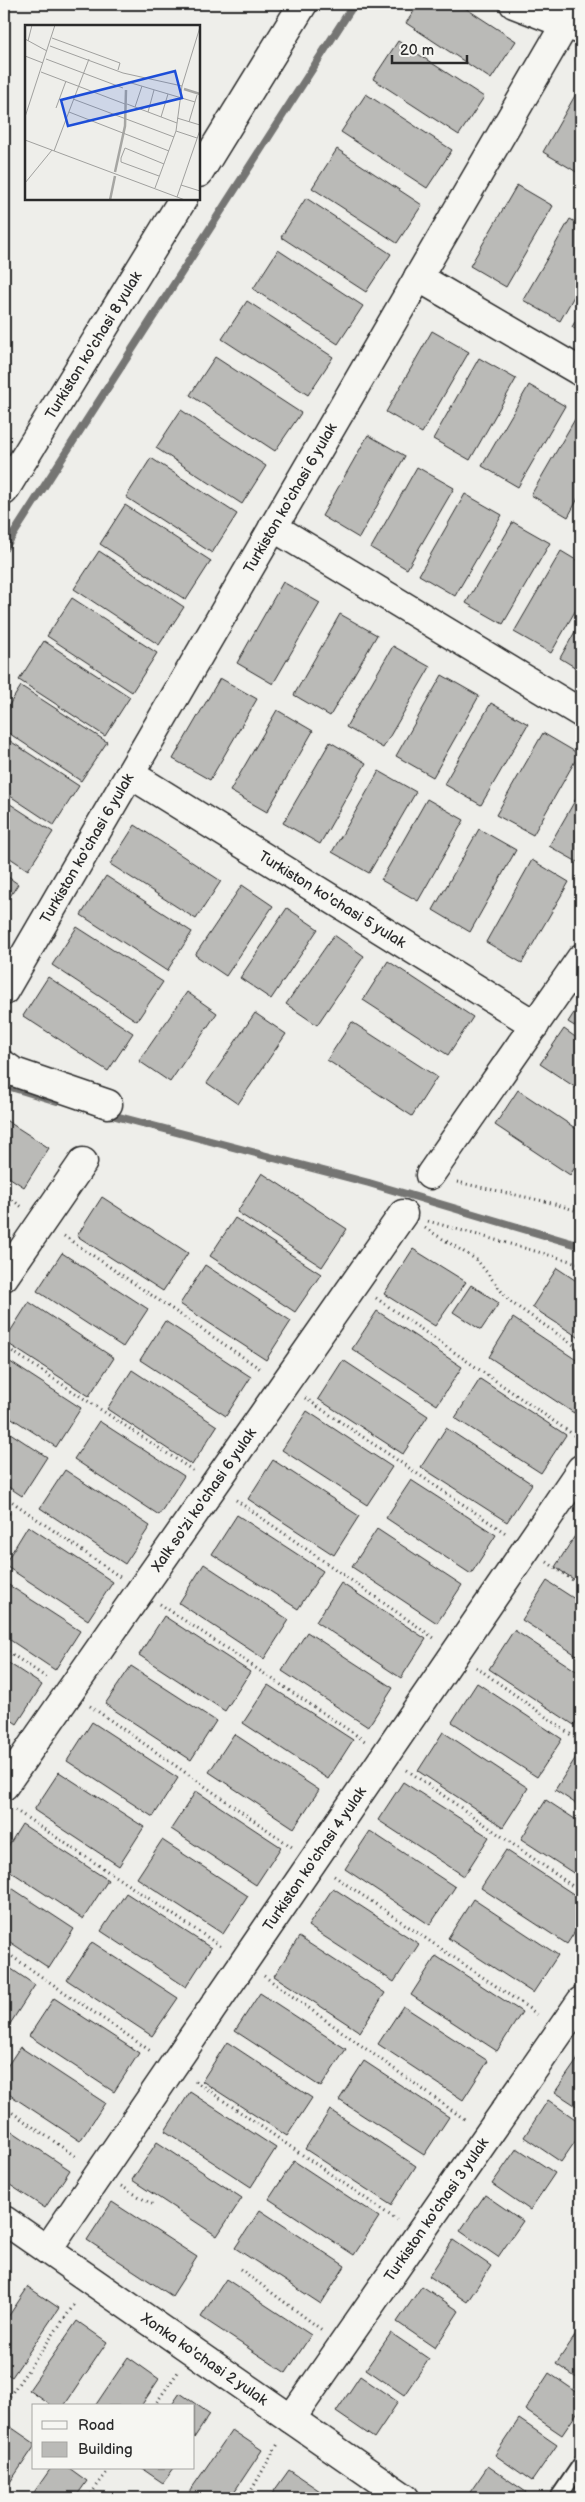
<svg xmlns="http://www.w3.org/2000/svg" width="585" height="2502" viewBox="0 0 585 2502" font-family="'Balsamiq Sans',sans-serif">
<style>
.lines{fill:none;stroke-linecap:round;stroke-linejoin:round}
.stream{stroke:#757573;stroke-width:8}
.building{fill:#babab7;stroke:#2b2b2b}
.lane-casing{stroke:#2b2b2b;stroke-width:19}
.street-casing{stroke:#2b2b2b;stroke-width:31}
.path{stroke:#2b2b2b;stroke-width:3;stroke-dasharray:1 4;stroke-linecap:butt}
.lane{stroke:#f6f6f2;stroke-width:15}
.street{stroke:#f6f6f2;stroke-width:28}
.labels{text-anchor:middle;stroke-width:4;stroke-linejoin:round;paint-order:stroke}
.street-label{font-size:15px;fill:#2b2b2b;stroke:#f6f6f2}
.inset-river{fill:none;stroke:#a6a6a3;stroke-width:2.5}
.inset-road{fill:none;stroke:#a0a09e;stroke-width:1}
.view{fill:#1d4ed8;fill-opacity:0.15;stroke:#1d4ed8;stroke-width:2.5}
.inset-edge{fill:none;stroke:#2b2b2b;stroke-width:2.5}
</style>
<rect width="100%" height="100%" fill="#eeeeea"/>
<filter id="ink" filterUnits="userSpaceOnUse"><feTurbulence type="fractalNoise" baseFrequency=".02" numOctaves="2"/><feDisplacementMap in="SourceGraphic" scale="10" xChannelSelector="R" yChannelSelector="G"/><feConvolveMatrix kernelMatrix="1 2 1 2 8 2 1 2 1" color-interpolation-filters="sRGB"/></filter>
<g filter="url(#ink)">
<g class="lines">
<path class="stream" d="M4 549 354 4
M4 1085 57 1101
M104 1113 369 1183 581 1246"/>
</g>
<path class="building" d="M419 4H459L516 41 491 79 406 23Z
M398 41 484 97 459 135 373 79Z
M581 85V171L580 174 543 152Z
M366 94 452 150 427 188 341 132Z
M337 149 422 205 397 243 312 188Z
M517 185 553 206 506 287 470 266Z
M306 198 391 254 366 292 281 237Z
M570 219 581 225V284L560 321 523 300Z
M278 250 363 306 338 344 253 289Z
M247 301 333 357 308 395 222 339Z
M581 311V333L572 327Z
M432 331 469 352 422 433 386 412Z
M215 357 301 413 275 451 190 395Z
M479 358 516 379 470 460 433 439Z
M529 385 565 406 518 487 482 466Z
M181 410 266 466 242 504 156 448Z
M578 414 581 416V493L568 517 531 495Z
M368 435 405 456 359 538 322 516Z
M151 458 237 514 212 553 126 497Z
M417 467 454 488 407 569 371 548Z
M465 494 502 515 455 596 419 575Z
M125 505 211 561 186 600 100 544Z
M513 522 550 543 503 624 466 603Z
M99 551 184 607 159 645 74 589Z
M561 551 581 563V601L551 653 514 632Z
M283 582 320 603 273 684 237 663Z
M72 598 157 653 132 692 47 636Z
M340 614 377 635 330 716 294 695Z
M581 621V671L560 658Z
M44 641 130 697 105 736 19 680Z
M393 646 430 667 383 748 346 727Z
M442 675 479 696 433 777 396 756Z
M220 678 257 699 210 780 173 759Z
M21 686 107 742 81 781 4 730V713Z
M491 703 528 724 481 805 444 784Z
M277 710 313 731 267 812 230 791Z
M543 733 579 754 533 835 496 815Z
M4 737 79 786 54 825 4 792Z
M330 742 366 763 320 844 283 823Z
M379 771 416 792 369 873 332 852Z
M581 790V864L549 846Z
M427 799 464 820 418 901 381 880Z
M4 800 53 832 28 870 4 854Z
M135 825 221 881 196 919 110 864Z
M479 829 516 850 470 932 433 910Z
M532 860 569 882 522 963 486 942Z
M4 874 18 884 4 906Z
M106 876 192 932 167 971 81 915Z
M242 885 273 906 226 976 195 955Z
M287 908 318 929 271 999 240 978Z
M77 927 163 982 137 1021 52 965Z
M334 935 364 956 317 1025 286 1004Z
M388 961 473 1017 448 1055 363 1000Z
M48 977 133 1033 108 1071 23 1016Z
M187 992 217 1013 170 1082 139 1061Z
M581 1002V1030L568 1022Z
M255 1013 286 1034 238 1104 207 1083Z
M352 1022 437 1077 412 1116 327 1060Z
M564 1029 581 1041V1091L540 1064Z
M518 1090 581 1132V1158L570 1175 495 1125Z
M4 1119 49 1148 24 1187 4 1174Z
M262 1173 347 1229 322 1267 237 1212Z
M102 1197 188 1253 163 1291 77 1236Z
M4 1202 11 1206 4 1217Z
M235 1218 321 1274 295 1312 210 1256Z
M413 1249 466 1282 435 1326 384 1294Z
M62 1253 148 1309 123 1347 37 1291Z
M205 1265 291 1321 266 1360 180 1304Z
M557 1268 581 1284V1339L532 1307Z
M471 1285 499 1303 481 1330 453 1312Z
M29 1302 114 1358 89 1396 4 1341Z
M377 1311 462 1367 437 1405 352 1349Z
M513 1318 581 1363V1401L574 1413 489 1357Z
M165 1321 251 1377 226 1416 140 1360Z
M4 1358 81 1408 56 1447 4 1413Z
M343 1360 428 1416 403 1454 318 1399Z
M132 1370 217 1426 192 1465 107 1409Z
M480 1379 566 1435 541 1473 455 1418Z
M307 1411 392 1467 367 1505 282 1450Z
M99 1421 184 1476 159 1515 74 1459Z
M446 1428 532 1484 507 1522 421 1467Z
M4 1429 47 1457 22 1496 4 1484Z
M273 1460 359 1516 334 1555 248 1499Z
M65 1470 150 1526 125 1564 40 1508Z
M411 1480 496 1535 471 1574 386 1518Z
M4 1509 10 1513 4 1523Z
M237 1515 323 1571 298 1609 212 1554Z
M28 1526 113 1582 88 1620 4 1565Z
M580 1528 581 1529V1584L555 1567Z
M377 1529 462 1585 437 1623 352 1567Z
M204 1564 289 1620 264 1659 179 1603Z
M547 1581 581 1603V1658L522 1620Z
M4 1582 80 1631 55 1670 4 1636Z
M341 1583 426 1639 401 1678 316 1622Z
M164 1616 250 1672 225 1711 139 1655Z
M514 1630 581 1674V1714L574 1725 489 1669Z
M307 1632 393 1688 368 1727 282 1671Z
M4 1660 42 1685 17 1724 4 1715Z
M131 1666 216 1721 191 1760 105 1704Z
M477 1683 562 1739 537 1777 452 1722Z
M268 1685 353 1740 328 1779 243 1723Z
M92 1722 178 1778 153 1817 67 1761Z
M443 1732 528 1788 503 1827 418 1771Z
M234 1734 319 1790 294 1828 209 1772Z
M580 1751 581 1752V1807L555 1790Z
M59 1772 144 1827 119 1866 34 1810Z
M403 1782 489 1837 464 1876 378 1820Z
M196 1791 281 1847 256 1885 171 1829Z
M546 1800 581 1823V1878L521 1839Z
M22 1824 108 1880 83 1919 4 1867V1853Z
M370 1831 455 1887 430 1925 345 1869Z
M162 1840 248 1896 223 1934 137 1878Z
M506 1850 581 1899V1922L567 1944 481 1888Z
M4 1883 74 1929 49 1968 4 1938Z
M333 1888 419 1944 394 1982 308 1926Z
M126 1893 211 1948 186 1987 101 1931Z
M473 1899 558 1955 533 1993 448 1938Z
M299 1937 385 1993 360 2032 274 1976Z
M92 1942 178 1998 152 2036 67 1980Z
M436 1956 522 2012 497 2051 411 1995Z
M4 1964 35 1985 10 2024 4 2019Z
M260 1993 346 2049 321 2087 235 2031Z
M54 1998 139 2053 114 2092 29 2036Z
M403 2006 488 2061 463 2100 378 2044Z
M227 2042 312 2098 287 2136 202 2081Z
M20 2047 105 2103 80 2141 4 2091V2071Z
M580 2056 581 2057V2109L555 2092Z
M364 2061 449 2117 424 2155 339 2100Z
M190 2092 276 2148 251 2187 165 2131Z
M548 2100 581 2123V2133L561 2162 524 2137Z
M330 2110 416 2166 391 2205 305 2149Z
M4 2126 70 2170 45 2208 4 2181Z
M157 2142 242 2198 217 2236 132 2180Z
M517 2148 555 2173 530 2210 492 2184Z
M294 2161 379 2217 354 2255 269 2199Z
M485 2195 523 2221 498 2257 460 2231Z
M112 2202 197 2257 172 2296 87 2240Z
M260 2210 345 2266 321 2304 235 2248Z
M453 2240 491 2266 467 2302 429 2276Z
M226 2279 311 2335 286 2373 201 2317Z
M422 2286 459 2311 435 2348 397 2322Z
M28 2287 59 2308 12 2377 4 2372V2323Z
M77 2321 107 2342 64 2406H52L29 2390Z
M581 2327V2381L556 2364Z
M391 2333 429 2359 404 2395 366 2369Z
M128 2357 159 2379 141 2406H95Z
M549 2373 581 2395V2407L562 2435 525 2410Z
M360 2376 398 2402 374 2438 336 2412Z
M180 2393 210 2414 194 2438V2406H171Z
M519 2419 557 2445 532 2481 495 2455Z
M5 2423 34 2443V2447L4 2491Z
M232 2430 262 2450 230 2498H185Z
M488 2466 526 2492 522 2498H466Z
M51 2468H69L87 2481 75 2498H30Z
M141 2468H174L163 2483Z
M289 2470 320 2491 315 2498H269Z"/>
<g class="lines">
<defs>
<path id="lane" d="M558 2498 581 2464"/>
<g id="street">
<path d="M514 4 581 30"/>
<path d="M199 173 303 4"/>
<path d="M418 277 581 372"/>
<path id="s1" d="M4 491 183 199"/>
<path d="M273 527 581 713"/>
<path id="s2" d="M130 774 535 1025"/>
<path id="s3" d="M4 991 577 4"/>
<path d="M4 1065 14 1072 108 1104"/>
<path d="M430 1175 581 958"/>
<path d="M4 1277 83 1162"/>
<path id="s4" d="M4 1786 403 1214"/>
<path id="s5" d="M4 2220 405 2498"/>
<path id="s6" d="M47 2250 581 1469"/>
<path id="s7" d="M291 2419 581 2001"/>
</g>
</defs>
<use href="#lane" class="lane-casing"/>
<use href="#street" class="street-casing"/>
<path class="path" d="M457 1182 548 1202 581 1212
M4 1194 22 1207
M428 1221 581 1264
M425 1228 477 1260 509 1301 581 1350
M64 1236 262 1370
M376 1298 581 1440
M4 1346 194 1471
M305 1398 507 1534
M4 1496 120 1577
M236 1500 434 1638
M547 1562 581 1586
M160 1604 365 1741
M4 1649 47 1678
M476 1667 581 1742
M90 1706 292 1847
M407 1770 581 1892
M15 1810 222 1947
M334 1876 540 2016
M4 1951 152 2052
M264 1976 467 2121
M195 2081 397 2220
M4 2107 78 2158
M121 2186 155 2206
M240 2269 322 2330
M4 2404 76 2302
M154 2406 178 2372
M88 2498 110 2468
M247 2498 279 2442"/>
<use href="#lane" class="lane"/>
<use href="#street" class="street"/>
</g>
</g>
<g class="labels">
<g class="street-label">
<text dy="5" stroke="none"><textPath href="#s1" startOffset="171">Turkiston ko'chasi 8 yulak</textPath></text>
<text dy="5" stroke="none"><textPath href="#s3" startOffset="570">Turkiston ko'chasi 6 yulak</textPath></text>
<text dy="5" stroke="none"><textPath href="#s3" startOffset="165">Turkiston ko'chasi 6 yulak</textPath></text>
<text dy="5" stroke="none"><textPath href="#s2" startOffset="238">Turkiston ko'chasi 5 yulak</textPath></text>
<text dy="5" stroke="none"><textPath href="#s4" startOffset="349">Xalk so'zi ko'chasi 6 yulak</textPath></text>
<text dy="5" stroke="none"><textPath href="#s6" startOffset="474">Turkiston ko'chasi 4 yulak</textPath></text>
<text dy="5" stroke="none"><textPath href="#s7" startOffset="255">Turkiston ko'chasi 3 yulak</textPath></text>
<text dy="5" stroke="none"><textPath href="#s5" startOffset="244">Xonka ko'chasi 2 yulak</textPath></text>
</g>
</g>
<g transform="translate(25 25)">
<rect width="175" height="175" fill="#eeeeea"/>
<path class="inset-river" d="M159 64 175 69M90 147 100 101 101 65M85 175 90 151"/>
<path class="inset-road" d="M27 13 95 38 93 45M0 14 22 26M3 16 7 0M25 21 98 48 157 61M0 31 18 38M21 34 98 63M16 47 100 79M103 57 170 77M48 74 149 112M102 79 152 98M110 82 117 61M31 83 41 56M44 87 144 126M123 87 129 65M0 92 30 0M136 92 143 69M152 93 175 100M164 97 172 70M151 106 172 113M0 115 160 175M29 126 64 34M134 151 96 137V133L100 123 139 139M0 158 27 125M156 160 175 166M130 163 151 106 157 61 175 2M152 172 175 105"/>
<path class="view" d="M150 46 157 73 43 101 36 75Z"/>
<rect width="175" height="175" class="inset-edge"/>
</g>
<rect width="585" height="2502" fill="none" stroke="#f6f6f2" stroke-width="20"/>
<rect x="10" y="10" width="565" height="2482" fill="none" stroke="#2b2b2b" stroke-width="2" filter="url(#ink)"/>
<rect x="32" y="2404" width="162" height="65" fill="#f6f6f2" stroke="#a5a5a2"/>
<rect x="42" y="2421" width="25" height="8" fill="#f6f6f2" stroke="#a5a5a2"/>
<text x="78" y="2430" font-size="15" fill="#2b2b2b">Road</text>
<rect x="42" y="2442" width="25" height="15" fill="#babab7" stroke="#a5a5a2"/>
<text x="78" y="2454" font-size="15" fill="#2b2b2b">Building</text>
<path d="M392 55v8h75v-8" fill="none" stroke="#2b2b2b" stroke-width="2.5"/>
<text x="400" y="55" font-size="15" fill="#2b2b2b" stroke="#f6f6f2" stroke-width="4" paint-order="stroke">20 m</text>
</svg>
